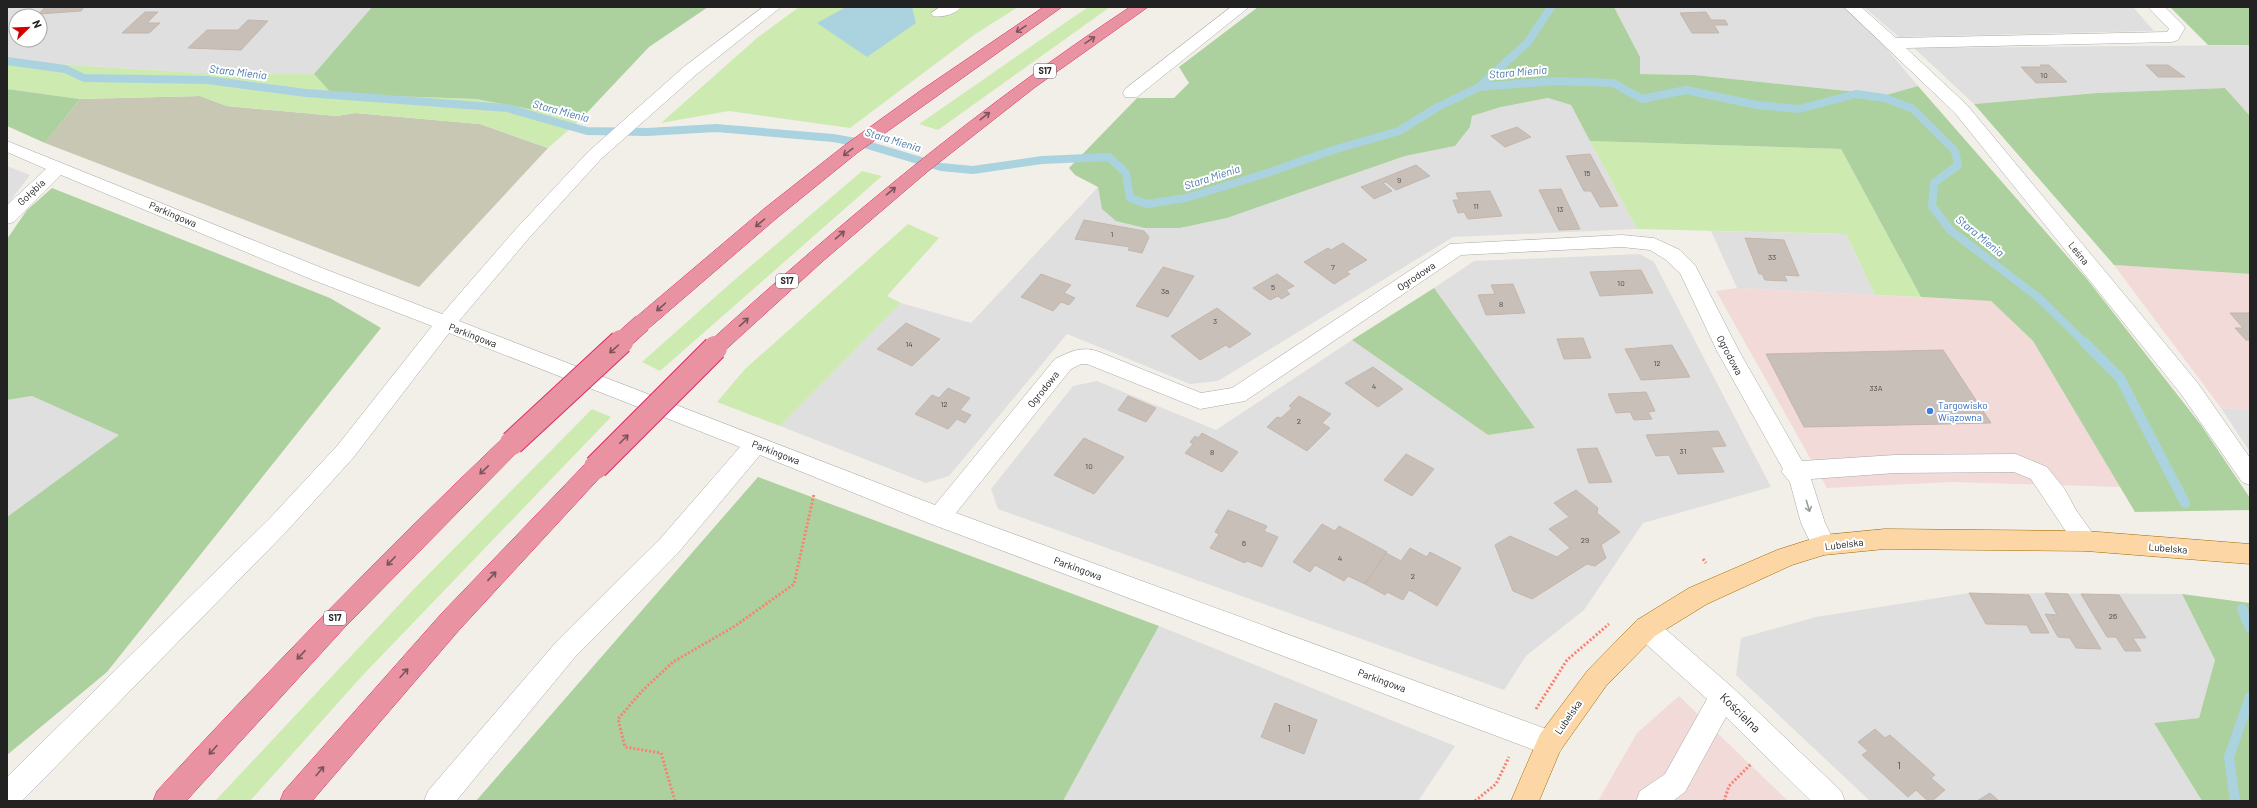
<svg xmlns="http://www.w3.org/2000/svg" width="2257" height="808" viewBox="0 0 2257 808" font-family="Barlow,sans-serif">
<style>
.residential{fill:#e0dfdf;fill-rule:evenodd}
.commercial{fill:#f2dad9}
.construction{fill:#c7c7b4}
.grass{fill:#cdebb0}
.forest{fill:#add19e}
.water{fill:#aad3df}
.lines{fill:none;stroke-linecap:round;stroke-linejoin:round}
.stream-far1{stroke:#aad3df;stroke-width:8}
.stream{stroke:#aad3df;stroke-width:10}
.building{fill:#c7bfb8;stroke:#c4b6ab}
.minor-casing{stroke:#a9a9a9;stroke-width:1}
.major-casing{stroke:#a06b00;stroke-width:1}
.highway-casing{stroke:#dc2a67;stroke-width:1}
.path{stroke:#fa8072;stroke-width:3;stroke-dasharray:2 2;stroke-linecap:butt}
.minor{fill:#fff;fill-rule:evenodd}
.major{fill:#fcd6a4;fill-rule:evenodd}
.highway{fill:#e892a2;fill-rule:evenodd}
.highway-bridge-far1-casing{stroke:#dc2a67;stroke-width:19;stroke-linecap:butt}
.highway-bridge-casing{stroke:#dc2a67;stroke-width:26;stroke-linecap:butt}
.highway-bridge-far1{stroke:#e892a2;stroke-width:18}
.highway-bridge{stroke:#e892a2;stroke-width:24}
.oneway{stroke:#7b545c}
.oneway2{stroke:#9c9c9c}
.shop-dot{fill:#3f7fe0;stroke:#fff;stroke-width:1.5}
.labels{text-anchor:middle;stroke-width:4;stroke-linejoin:round;paint-order:stroke}
.number-label{font-size:8px;fill:#4b4948}
.shield{fill:#fff;stroke:#646464;stroke-width:1}
.shield-label{font-size:9px;font-weight:bold;fill:#222}
.street-label{font-size:10px;fill:#222;stroke:#fff}
.shop-label{font-size:10px;fill:#366cbe;stroke:#fff;text-anchor:start}
.near-number-label{font-size:10px;fill:#4b4948}
.water-label{font-size:11px;font-style:italic;fill:#4a7aab;stroke:#fff}
.near-street-label{font-size:12px;fill:#222;stroke:#fff}
</style>
<rect width="100%" height="100%" fill="#f2efe9"/>
<path class="residential" d="M7 7H372L314 74 199 73 7 61ZM16 16H40V40H16Z
M1614 7H1843L1872 31 1918 86 1886 95 1694 75 1640 74V57Z
M1864 7H2133L2154 31 1899 37Z
M2250 45V116L2225 88 2097 93 1974 104 1914 48Z
M1548 98 1571 105 1637 229 1453 237 1218 381 1190 384 1067 334 949 476 926 483 780 426 901 303 971 323 1098 187 1102 209 1145 228H1180L1227 218 1405 156 1455 146 1470 127 1472 116 1501 107Z
M7 166 30 175 7 205Z
M1711 231 1846 234 1875 295 1737 288Z
M1640 254 1654 262 1771 487 1643 523 1584 610 1526 656 1504 690 998 509 991 489 1073 386 1097 381 1216 430 1352 340 1488 435 1534 428 1434 288 1474 261Z
M32 396 120 435 7 517V400Z
M2221 408 2250 410V452Z
M1969 593 2182 594 2215 660 2199 718 2154 723 2202 801H1870L1736 675 1741 638 1816 617Z
M1159 626 1455 746 1418 801H1063Z"/>
<path class="commercial" d="M2114 265 2250 274V410L2221 408Z
M1737 288 1991 301 2033 341 2121 487 1953 482 1827 488 1716 291Z
M1679 696 1788 801H1598L1637 733Z"/>
<path class="construction" d="M200 96 227 106 337 116 355 113 480 124 548 148 419 287 45 143 80 99Z"/>
<path class="grass" d="M799 7H1018L974 35 850 128 729 111 661 123 757 38Z
M1088 7H1110L938 130 919 124Z
M7 61 199 73 314 74 332 94 476 99 581 119 548 148 480 124 355 113 337 116 227 106 200 96 80 99 7 89Z
M1590 141 1841 149 1921 297 1875 295 1846 234 1637 229Z
M862 171 882 176 660 371 642 362 732 282Z
M908 224 939 238 887 296 901 303 780 426 717 402 745 369Z
M592 409 611 417 363 675 250 801H215L411 592Z"/>
<path class="forest" d="M372 7H708L649 47 581 119 476 99 332 94 314 74Z
M1258 7H1614L1640 57V74L1694 75 1886 95 1918 86 2087 279 2201 425 2250 498V510L2135 512 2033 341 1991 301 1921 297 1841 149 1590 141 1571 105 1548 98 1501 107 1472 116 1470 127 1455 146 1405 156 1227 218 1180 228H1145L1116 221 1102 209 1098 187 1075 175 1069 168 1137 98H1174L1189 83 1179 67Z
M2170 7H2250V45H2208Z
M2225 88 2250 116V274L2114 265 1974 104 2097 93Z
M7 89 80 99 45 143 7 126Z
M52 188 330 298 381 328 107 672 7 755V517L119 435 32 396 7 400V239L27 210Z
M1434 288 1535 428 1488 435 1352 340Z
M758 477 1159 626 1063 801H476Z
M2182 594 2250 603V801H2202L2154 723 2199 718 2215 660Z"/>
<path class="water" d="M846 7H912L916 23 867 57 817 23Z"/>
<g class="lines">
<path class="stream-far1" d="M7 61 65 69 84 78 207 80 306 93 507 108 587 131 647 132 716 128 833 138 861 143 941 167 973 170 1042 160 1109 157 1126 173 1130 198 1147 204 1186 198 1264 174 1333 150 1399 131 1436 108 1479 87 1556 81 1613 83 1642 99 1686 90 1757 105 1799 109 1856 94 1885 98 1913 109 1955 151 1958 165 1934 183 1932 206 1950 230 2039 298 2085 343
M1479 87 1528 42 1551 7"/>
<path class="stream" d="M2084 342 2120 378 2185 503
M2242 609 2250 628
M2235 801 2229 757 2250 697"/>
</g>
<path class="building" d="M45 7H84L81 11 39 14Z
M145 12H158L147 23H160L149 33H122Z
M1706 12 1711 20H1725L1728 25H1714L1719 33H1692L1680 13Z
M248 20 268 21 241 50 188 48 207 30H238Z
M2040 65H2049L2067 82 2036 83 2021 67H2042Z
M2146 65H2168L2185 77H2158Z
M1517 127 1531 137 1505 147 1491 136Z
M1590 154 1618 206 1600 207 1591 191H1584L1566 156Z
M1416 165 1430 176 1396 190 1386 182 1383 183 1392 191 1374 199 1361 187Z
M1561 189 1580 229 1559 230 1539 190Z
M1490 191 1502 216 1468 219 1464 212 1458 213 1453 200H1459L1456 193Z
M1084 220 1144 231 1149 237 1142 253 1128 250 1130 247 1075 239Z
M1745 238 1784 240 1799 276 1784 275 1787 281 1765 280 1762 274H1759Z
M1343 243 1367 260 1346 272 1350 274 1334 284 1304 262 1328 248 1331 250Z
M1163 267 1194 276 1168 317 1136 306Z
M1641 270 1653 293 1600 296 1590 272Z
M1041 274 1071 285 1064 293 1075 298 1069 305 1061 302 1053 311 1021 297Z
M1277 274 1294 286 1286 290 1290 294 1281 299 1278 296 1270 300 1253 288Z
M1513 284 1525 313 1486 315 1478 295 1495 294 1491 285Z
M1217 308 1251 334 1229 348 1226 345 1200 360 1171 336Z
M2230 313H2250V340H2246L2235 328H2243Z
M906 323 940 339 912 366 877 349Z
M1583 338 1591 358 1564 359 1557 339Z
M1672 345 1690 377 1641 380 1625 349Z
M1943 350 1991 423 1804 427 1766 354Z
M1373 367 1403 389 1378 407 1345 383Z
M948 388 970 398 960 410 971 415 965 423 957 419 948 429 915 414 932 395 939 398Z
M1646 392 1655 411 1648 412 1652 419 1634 420 1630 412 1616 413 1608 394Z
M1128 396 1156 408 1146 422 1118 410Z
M1299 396 1331 414 1322 423 1330 428 1307 451 1267 427 1277 417 1281 418 1292 408 1289 406Z
M1718 431 1726 446 1711 447 1724 472 1678 474 1669 455 1656 456 1646 435Z
M1202 433 1238 452 1222 472 1185 453 1193 444 1190 442 1195 436 1198 438Z
M1084 438 1124 457 1094 494 1054 475Z
M1597 448 1612 482 1589 483 1577 449Z
M1406 454 1434 469 1412 496 1384 480Z
M1576 490 1598 508 1597 513 1620 532 1601 545 1606 558 1595 566 1587 564 1532 599 1513 591 1495 545 1510 536 1557 557 1570 548 1549 529 1569 517 1554 503Z
M1228 510 1267 526 1264 531 1278 537 1262 567 1247 561 1245 563 1210 548 1219 534 1215 532Z
M1322 524 1335 531 1339 526 1387 552 1365 584 1348 576 1344 581 1315 565 1310 572 1293 562Z
M1410 548 1427 557 1430 552 1461 568 1437 606 1409 590 1403 600 1387 592 1385 595 1365 584 1386 553 1401 561Z
M1969 593 2029 595 2049 633H2031L2027 625 1986 624Z
M2045 593 2068 594 2101 649 2076 648 2070 638 2058 637 2045 614 2057 615Z
M2081 594 2119 595 2146 638H2133L2141 651H2125L2116 637H2107Z
M1275 703 1317 720 1304 754 1261 737Z
M1875 729 1885 738 1890 735 1935 775 1931 778 1945 790 1932 801H1928L1916 790 1908 797 1862 755 1868 751 1858 742Z
M1990 793 1999 801H1977Z"/>
<g class="lines">
<defs>
<path id="minor" d="M763 7H781L697 74 601 159 529 238 459 321 935 505 1055 359C1069 352 1081 346 1097 351L1201 393 1232 388 1450 244 1622 235 1654 238 1680 250 1695 265 1739 351 1802 461 1895 455 2016 454 2047 467 2064 488 2076 510 2098 541 2095 548 2086 551 2077 548 2031 479 2014 472 1895 473 1811 479 1825 523 1836 545 1833 552 1824 555 1815 552 1801 523 1790 482 1781 471 1783 469 1717 351 1680 273 1666 260 1650 250 1622 247 1461 255 1245 401 1200 409 1087 364H1081L1071 369 956 513 1560 734 1564 743 1560 752 1550 756 931 524 760 455 678 553 575 657 456 801H424L428 791 557 641 660 539 740 447 449 333 353 458 286 532 22 801H7V777L270 518 337 446 432 326 313 280 61 175 14 222 7 224V205L46 169 7 152V141L327 270 442 314 515 230 589 151 685 66Z
M940 7H961C956 14 942 18 933 16L931 13Z
M1231 7H1249L1137 97H1125L1123 93 1125 89Z
M1844 7H1861L1896 38 2167 32 2169 29 2148 7H2165L2183 25 2185 28 2178 40 2172 42 1906 48 1967 105 2197 382 2250 458V485L2242 482 2181 394 1955 113Z
M1646 617 1655 620 1732 687 1841 791 1845 801H1811L1726 717 1685 792 1673 801H1636L1640 791 1665 774 1707 699 1637 636 1633 628 1637 620Z"/>
<path id="major" d="M1885 529 2086 531 2250 544V564L2086 551 1885 549 1824 555 1792 565 1707 604 1655 636 1606 686 1560 751 1539 801H1511L1540 734 1588 670 1637 620 1689 588 1777 550 1824 535Z"/>
<path id="highway" d="M1044 7H1062L857 153 778 217 649 328 642 330 635 328 632 323 635 318 765 208 845 145 920 91Z
M1130 7H1148L1034 88 927 172 823 261 722 353 715 356 708 353 704 348 708 343C841 222 979 107 1130 7Z
M512 434 520 437 523 443 520 449 345 627 186 801H153L157 791C269 670 384 551 504 437Z
M596 458 604 461 608 467 604 473 460 629 312 801H280L284 791 442 613 588 461Z"/>
</defs>
<use href="#minor" class="minor-casing"/>
<use href="#major" class="major-casing"/>
<use href="#highway" class="highway-casing"/>
<path class="path" d="M1703 559 1706 563
M1536 709 1567 660 1609 624
M675 801 661 753 625 747 618 719 642 691 673 662 735 626 794 584 814 494
M1475 801 1496 784 1509 757
M1724 801 1729 786 1751 764"/>
<use href="#minor" class="minor"/>
<use href="#major" class="major"/>
<use href="#highway" class="highway"/>
<defs>
<path id="highway-bridge-far1" d="M620 343 642 323"/>
<path id="highway-bridge" d="M512 443 621 342
M596 467 715 348"/>
</defs>
<use href="#highway-bridge-far1" class="highway-bridge-far1-casing"/>
<use href="#highway-bridge" class="highway-bridge-casing"/>
<use href="#highway-bridge-far1" class="highway-bridge-far1"/>
<use href="#highway-bridge" class="highway-bridge"/>
</g>
<defs><path id="oneway-shaft" d="M-6 0H5M1.5-3L5.5 0L1.5 3" fill="none" stroke-width="1.6" stroke-linecap="round" stroke-linejoin="round"/></defs>
<g class="oneway">
<use href="#oneway-shaft" transform="translate(1021 29) rotate(146)"/>
<use href="#oneway-shaft" transform="translate(1090 40) rotate(-34)"/>
<use href="#oneway-shaft" transform="translate(985 116) rotate(-38)"/>
<use href="#oneway-shaft" transform="translate(848 152) rotate(142)"/>
<use href="#oneway-shaft" transform="translate(891 191) rotate(-40)"/>
<use href="#oneway-shaft" transform="translate(760 223) rotate(140)"/>
<use href="#oneway-shaft" transform="translate(840 235) rotate(-41)"/>
<use href="#oneway-shaft" transform="translate(661 307) rotate(139)"/>
<use href="#oneway-shaft" transform="translate(744 322) rotate(-43)"/>
<use href="#oneway-shaft" transform="translate(614 349) rotate(138)"/>
<use href="#oneway-shaft" transform="translate(624 439) rotate(-45)"/>
<use href="#oneway-shaft" transform="translate(484 470) rotate(136)"/>
<use href="#oneway-shaft" transform="translate(391 561) rotate(134)"/>
<use href="#oneway-shaft" transform="translate(492 576) rotate(-47)"/>
<use href="#oneway-shaft" transform="translate(301 655) rotate(133)"/>
<use href="#oneway-shaft" transform="translate(404 673) rotate(-48)"/>
<use href="#oneway-shaft" transform="translate(213 750) rotate(132)"/>
<use href="#oneway-shaft" transform="translate(320 771) rotate(-50)"/>
</g>
<use class="oneway2" href="#oneway-shaft" transform="translate(1808 506) rotate(73)"/>
<circle class="shop-dot" cx="1930" cy="411" r="4"/>
<g class="labels">
<g class="number-label">
<text x="2044" y="78">10</text>
<text x="1587" y="176">15</text>
<text x="1399" y="183">9</text>
<text x="1476" y="209">11</text>
<text x="1560" y="212">13</text>
<text x="1112" y="237">1</text>
<text x="1772" y="260">33</text>
<text x="1333" y="270">7</text>
<text x="1621" y="286">10</text>
<text x="1273" y="290">5</text>
<text x="1165" y="294">3a</text>
<text x="1501" y="307">8</text>
<text x="1215" y="324">3</text>
<text x="909" y="347">14</text>
<text x="1657" y="366">12</text>
<text x="1374" y="389">4</text>
<text x="1876" y="391">33A</text>
<text x="944" y="407">12</text>
<text x="1299" y="424">2</text>
<text x="1683" y="454">31</text>
<text x="1212" y="455">8</text>
<text x="1089" y="469">10</text>
<text x="1585" y="543">29</text>
<text x="1244" y="546">6</text>
<text x="1340" y="561">4</text>
<text x="1413" y="579">2</text>
<text x="2113" y="619">26</text>
</g>
<g class="shield">
<rect x="1034" y="64" width="22" height="14" rx="3"/>
<rect x="776" y="274" width="22" height="14" rx="3"/>
<rect x="324" y="611" width="22" height="14" rx="3"/>
</g>
<g class="shield-label">
<text x="1045" y="74">S17</text>
<text x="787" y="284">S17</text>
<text x="335" y="621">S17</text>
</g>
<g class="street-label">
<text transform="translate(31 192) rotate(-43)" y="4">Gołębia</text>
<text transform="translate(173 214) rotate(23)" y="4">Parkingowa</text>
<text transform="translate(2079 253) rotate(51)" y="4">Leśna</text>
<text transform="translate(1416 276) rotate(-34)" y="4">Ogrodowa</text>
<text transform="translate(473 335) rotate(21)" y="4">Parkingowa</text>
<text transform="translate(1730 355) rotate(62)" y="4">Ogrodowa</text>
<text transform="translate(1043 389) rotate(-51)" y="4">Ogrodowa</text>
<text transform="translate(776 452) rotate(21)" y="4">Parkingowa</text>
<text transform="translate(1844 544) rotate(-7)" y="4">Lubelska</text>
<text transform="translate(2168 548) rotate(5)" y="4">Lubelska</text>
<text transform="translate(1078 568) rotate(20)" y="4">Parkingowa</text>
<text transform="translate(1382 680) rotate(20)" y="4">Parkingowa</text>
<text transform="translate(1568 717) rotate(-55)" y="4">Lubelska</text>
</g>
<g class="shop-label">
<text x="1938" y="409">Targowisko<tspan x="1938" dy="12">Wiązowna</tspan></text>
</g>
<g class="near-number-label">
<text x="1289" y="732">1</text>
<text x="1899" y="769">1</text>
</g>
<g class="water-label">
<text transform="translate(238 72) rotate(7)" y="4">Stara Mienia</text>
<text transform="translate(1518 72) rotate(-5)" y="4">Stara Mienia</text>
<text transform="translate(561 111) rotate(15)" y="4">Stara Mienia</text>
<text transform="translate(893 140) rotate(17)" y="4">Stara Mienia</text>
<text transform="translate(1212 177) rotate(-18)" y="4">Stara Mienia</text>
<text transform="translate(1980 236) rotate(39)" y="4">Stara Mienia</text>
</g>
<g class="near-street-label">
<text transform="translate(1740 713) rotate(44)" y="4">Kościelna</text>
</g>
</g>
<rect width="2257" height="808" fill="none" stroke="#222222" stroke-width="16"/>
<g transform="translate(28 28) rotate(67)"><circle r="19" fill="#ffffff" stroke="#a7a7a7"/>
<path d="M0-3L7 15L0 10L-7 15Z" fill="#d40000"/>
<text y="-6" font-size="11" font-weight="bold" text-anchor="middle" fill="#222222">N</text>
</g>
</svg>
